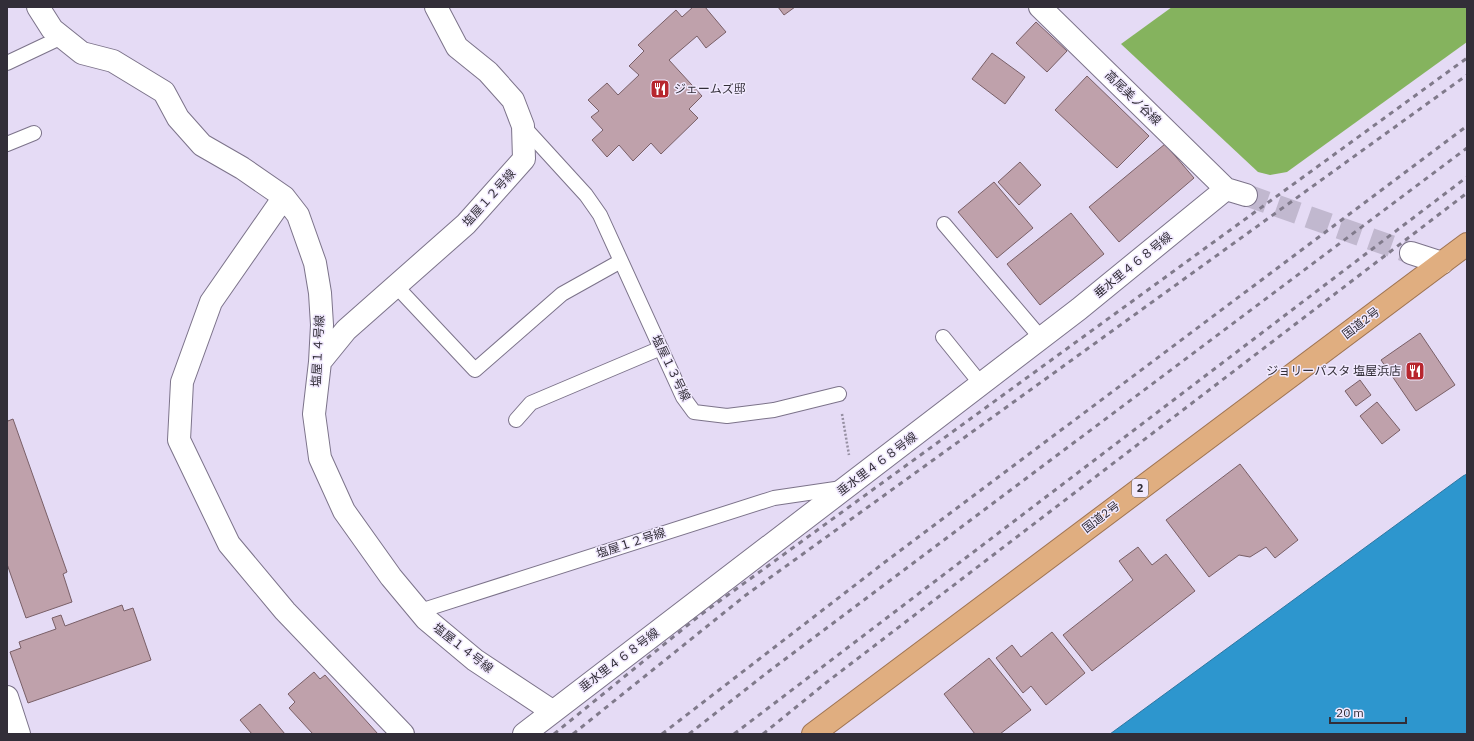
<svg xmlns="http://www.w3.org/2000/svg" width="1474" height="741" viewBox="0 0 1474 741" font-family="'IBM Plex Sans','Noto Sans JP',sans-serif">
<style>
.forest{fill:#85b35e}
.water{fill:#2d96ce;stroke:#2e77a1}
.building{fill:#bfa1ab;stroke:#795f67}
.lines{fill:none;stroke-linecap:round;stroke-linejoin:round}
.minor-tunnel{stroke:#c1b8cf;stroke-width:22;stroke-dasharray:22 11;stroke-linecap:butt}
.service-casing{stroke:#7c738a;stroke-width:16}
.minor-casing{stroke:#7c738a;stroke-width:24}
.trunk-casing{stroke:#9f7452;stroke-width:24}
.path{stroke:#958ea1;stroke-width:2.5;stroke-dasharray:2 2;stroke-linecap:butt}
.service{stroke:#fff;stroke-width:14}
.minor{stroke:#fff;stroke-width:22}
.trunk{stroke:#e0ae80;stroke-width:22}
.rail{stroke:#807a8b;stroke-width:3;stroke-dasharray:5 5;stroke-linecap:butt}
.labels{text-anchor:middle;stroke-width:3;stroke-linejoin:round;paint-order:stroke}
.shield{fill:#f1e9fe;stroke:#6b6673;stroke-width:1}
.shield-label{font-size:11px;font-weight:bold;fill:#322e38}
.poi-label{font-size:12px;fill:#322e38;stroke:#f1e9fe;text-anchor:start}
.street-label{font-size:12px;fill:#322e38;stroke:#f1e9fe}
</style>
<rect width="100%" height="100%" fill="#e5dbf5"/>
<path class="forest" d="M1172 7H1467V42L1287 172 1270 175 1258 172 1121 44Z"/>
<path class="water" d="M1467 474V734H1110L1463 476Z"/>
<path class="building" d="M693 7H705L726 32 706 48 697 36 669 60 702 96 689 109 698 118 661 154 651 143 633 161 619 145 607 157 592 140 603 130 591 117 599 111 588 100 607 83 618 95 639 75 629 66 644 51 638 45 676 10 682 17Z
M778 7H795L784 15Z
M1036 22 1067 51 1047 72 1016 43Z
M992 53 1025 77 1005 104 972 79Z
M1087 76 1149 136 1117 168 1055 110Z
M1165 144 1194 178 1119 242 1089 207Z
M1020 162 1041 185 1019 205 998 182Z
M994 182 1033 228 997 258 958 212Z
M1071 213 1104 254 1040 305 1007 264Z
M1420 333 1455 385 1416 411 1381 360Z
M1360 380 1371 395 1356 406 1345 391Z
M1377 402 1400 430 1382 444 1360 416Z
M7 418 8 421 13 419 67 572 63 574 72 602 26 618 7 564Z
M1240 464 1298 540 1275 558 1266 547 1250 557 1239 555 1209 577 1166 520Z
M1138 547 1152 565 1166 554 1195 591 1092 671 1063 635 1133 580 1119 561Z
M122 605 124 611 133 608 151 660 28 703 10 652 21 648 19 642 56 629 52 618 61 615 65 626Z
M1052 632 1085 673 1046 705 1031 686 1023 693 996 658 1012 645 1021 657Z
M989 658 1031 710 1000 734H975L944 694Z
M314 672 320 679 325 675 378 734H313L289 708 295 702 288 694Z
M260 704 285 734H252L240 720Z"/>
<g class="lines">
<path class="minor-tunnel" d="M1246 195 1411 253"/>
<defs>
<path id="service" d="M7 63 62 37
M523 126 586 195 600 215 683 397 694 412 727 416 774 410 839 394
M7 144 34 133
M944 224 1041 338
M396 286 475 370 562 294 621 261
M943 337 981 384
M516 420 531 403 661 348
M420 611 774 498 842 488"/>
<path id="minor" d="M38 7 52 29 82 53 113 61 164 92 178 118 202 145 242 168 284 197 298 215 315 263 320 293 322 325 320 362 314 414 320 458 344 511 391 577 426 619 475 660 552 711
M1040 7 1226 189 1246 195
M284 197 211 302 182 382 179 440 229 544 285 611 403 734
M1411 253 1442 263
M320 362 346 330 466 224 524 159 523 126 513 100 488 72 457 47 436 7
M7 697 19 734
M524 734 1079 309 1226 189"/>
<path id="trunk" d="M813 734 1467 244"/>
</defs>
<use href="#service" class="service-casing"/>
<use href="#minor" class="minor-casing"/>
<use href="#trunk" class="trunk-casing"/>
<path class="path" d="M842 414 849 455"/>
<use href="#service" class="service"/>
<use href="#minor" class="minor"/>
<use href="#trunk" class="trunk"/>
<path class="rail" d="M554 734 699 616 1467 58
M573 734 746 595 1467 75
M662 734 885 562 1467 126
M689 734 768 672 1467 148
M734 734 1467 177
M763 734 827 682 1467 193"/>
</g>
<defs>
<symbol id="restaurant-square" viewBox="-11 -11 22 22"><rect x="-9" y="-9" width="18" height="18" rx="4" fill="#b7262e" stroke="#f1e9fe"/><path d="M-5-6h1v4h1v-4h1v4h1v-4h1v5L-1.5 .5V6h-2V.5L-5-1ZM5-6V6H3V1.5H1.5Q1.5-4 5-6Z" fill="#fff"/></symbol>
</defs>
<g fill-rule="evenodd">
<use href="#restaurant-square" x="649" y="78" width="22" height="22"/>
<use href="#restaurant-square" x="1404" y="360" width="22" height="22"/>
</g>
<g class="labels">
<rect class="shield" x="1132" y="479" width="16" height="18" rx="3"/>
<g class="shield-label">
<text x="1140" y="492">2</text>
</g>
<g class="poi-label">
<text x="674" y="93">ジェームズ邸</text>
<text x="1401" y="375" text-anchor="end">ジョリーパスタ 塩屋浜店</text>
</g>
<g class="street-label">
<text transform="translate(1133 98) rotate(44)" y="4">高尾美ノ谷線</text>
<text transform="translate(489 198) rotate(-48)" y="4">塩屋１２号線</text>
<text transform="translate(1133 265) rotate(-39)" y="4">垂水里４６８号線</text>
<text transform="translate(1361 323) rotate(-37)" y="4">国道2号</text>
<text transform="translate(318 351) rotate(-87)" y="4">塩屋１４号線</text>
<text transform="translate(671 368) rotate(64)" y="4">塩屋１３号線</text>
<text transform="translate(877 464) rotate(-37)" y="4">垂水里４６８号線</text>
<text transform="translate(1101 517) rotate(-37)" y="4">国道2号</text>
<text transform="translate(631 543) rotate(-18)" y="4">塩屋１２号線</text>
<text transform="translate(463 648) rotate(38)" y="4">塩屋１４号線</text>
<text transform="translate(619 660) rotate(-37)" y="4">垂水里４６８号線</text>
</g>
</g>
<rect width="1474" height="741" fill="none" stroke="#322e38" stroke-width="16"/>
<path d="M1330 717v6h76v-6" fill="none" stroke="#322e38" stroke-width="2"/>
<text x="1336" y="717" font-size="12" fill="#322e38" stroke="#f1e9fe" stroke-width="3" paint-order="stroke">20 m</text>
</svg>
